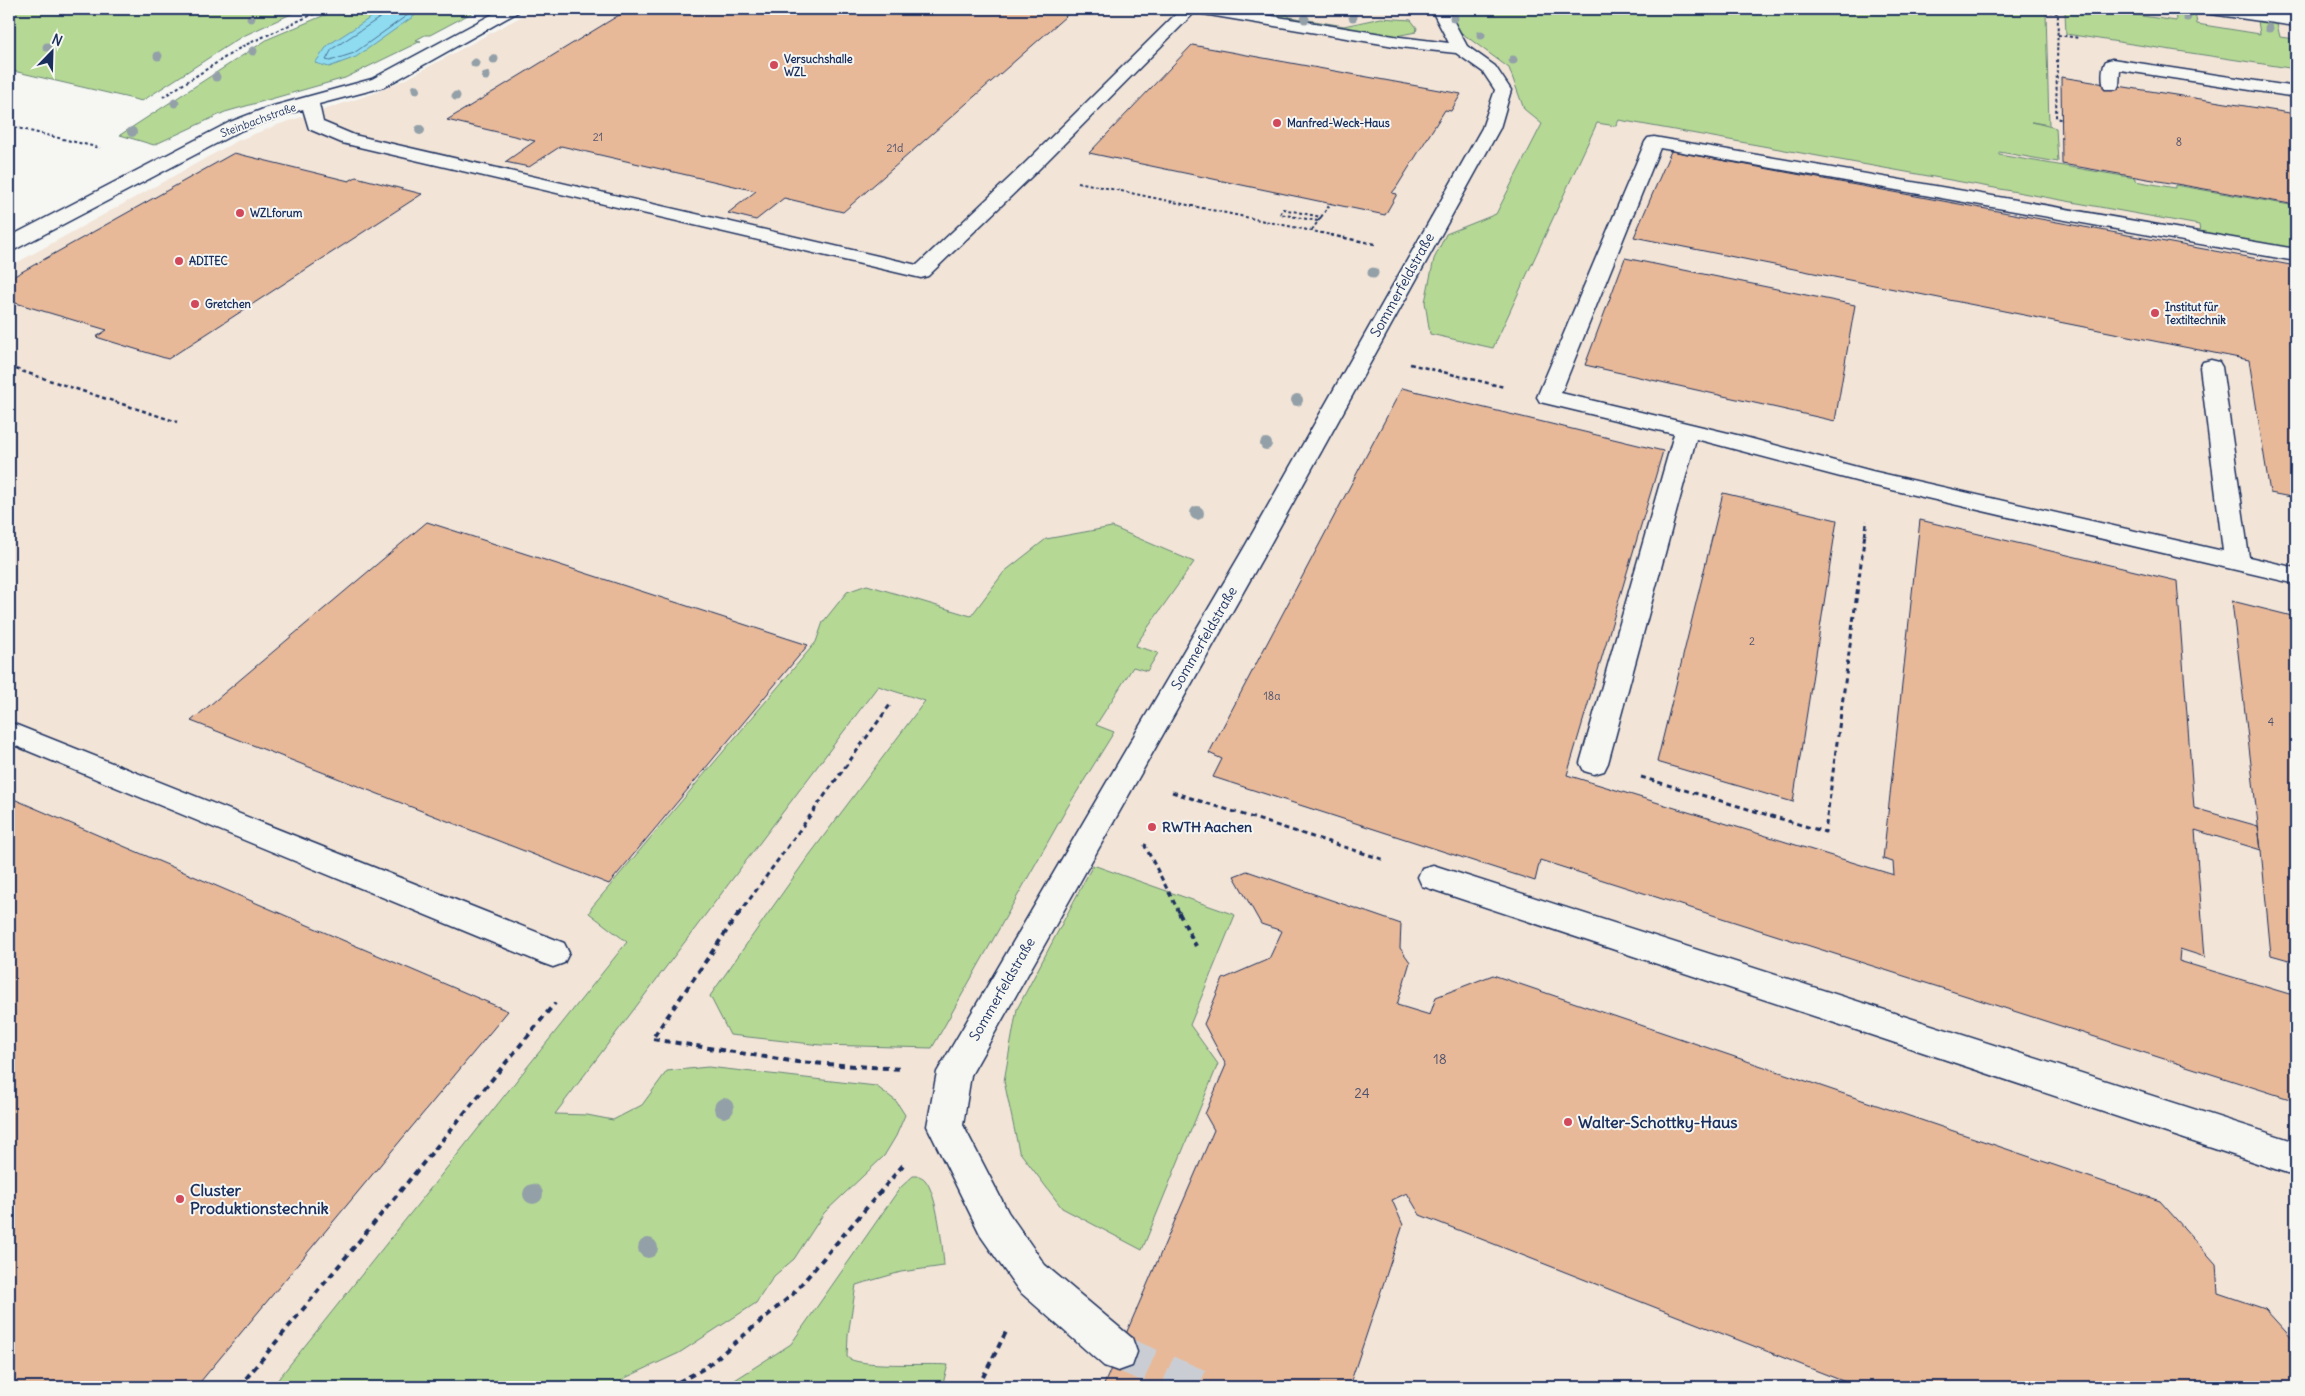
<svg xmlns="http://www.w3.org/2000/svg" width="2305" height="1396" viewBox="0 0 2305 1396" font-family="Delius,sans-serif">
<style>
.built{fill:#f2e4d7}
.green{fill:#b5d994;stroke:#688479}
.water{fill:#8fdbef;stroke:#6196b5}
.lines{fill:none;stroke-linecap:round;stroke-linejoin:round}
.shore{stroke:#497498;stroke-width:1}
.building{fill:#e8b999;stroke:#1b2f5e}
.minor-tunnel{stroke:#caced4;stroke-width:35;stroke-dasharray:35 18;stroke-linecap:butt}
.minor-casing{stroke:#1b2f5e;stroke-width:3}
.path-far3{stroke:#1b2f5e;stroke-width:2;stroke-dasharray:3 2.5;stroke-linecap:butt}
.path-far2{stroke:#1b2f5e;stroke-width:2.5;stroke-dasharray:4 3;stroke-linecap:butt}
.path-far1{stroke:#1b2f5e;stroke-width:3;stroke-dasharray:5 4;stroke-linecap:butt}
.path{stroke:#1b2f5e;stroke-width:4;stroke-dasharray:6 5;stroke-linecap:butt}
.minor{fill:#f6f6f2;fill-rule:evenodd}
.tree{fill:#93a0a8}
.poi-dot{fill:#d1495b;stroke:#f6f6f2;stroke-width:2}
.labels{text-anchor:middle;stroke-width:4;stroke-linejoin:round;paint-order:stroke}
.far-poi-label{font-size:11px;font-weight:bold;fill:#1b2f5e;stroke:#f6f6f2;text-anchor:start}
.far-street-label{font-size:11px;fill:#1b2f5e;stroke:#f6f6f2}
.number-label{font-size:11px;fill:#4e526d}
.street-label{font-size:14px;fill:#1b2f5e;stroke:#f6f6f2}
.poi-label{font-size:14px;font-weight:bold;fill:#1b2f5e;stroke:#f6f6f2;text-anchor:start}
.near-number-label{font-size:14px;fill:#4e526d}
.near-poi-label{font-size:16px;font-weight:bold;fill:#1b2f5e;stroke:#f6f6f2;text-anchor:start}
</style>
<rect width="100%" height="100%" fill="#f6f6f2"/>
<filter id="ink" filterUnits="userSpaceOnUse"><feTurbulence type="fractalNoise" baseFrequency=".02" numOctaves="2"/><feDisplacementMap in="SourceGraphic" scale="10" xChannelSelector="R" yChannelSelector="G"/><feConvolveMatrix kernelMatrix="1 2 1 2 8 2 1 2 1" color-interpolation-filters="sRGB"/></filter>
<g filter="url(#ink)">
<path class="built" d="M535 9H2296V1387H9V267L237 141 277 125 375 93 408 78Z"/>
<path class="green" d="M9 9H302L241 37 142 101 9 70Z
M339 9H479L430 35H425L416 40 421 41 345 78 225 112 154 145 120 135 268 39Z
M1246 9H1280L1290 17 1344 26 1381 18 1411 20 1417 28 1416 32 1396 36 1247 11Z
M1445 9H2021L2046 12 2049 125 2032 122 2056 128 2058 162 1999 152V155L2135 178V181L2175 188V185L2296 206V249L2200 232 2199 225 1619 120 1616 126 1597 123 1493 348 1430 334 1425 302 1434 259 1446 234 1496 214 1542 124 1524 109 1509 68 1455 28Z
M2041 9H2116V12L2176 21 2175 9 2195 12 2197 24 2260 34 2258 21 2277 24 2280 37 2296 39V69L2066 34 2065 12Z
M1112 527 1194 562 1137 643 1136 646 1158 653 1147 671 1133 667 1096 725 1114 732 1067 808 932 1048 821 1045 730 1035 710 996 805 861 925 701 878 686 555 1114 587 1115 613 1120 642 1105 667 1071 708 1067 876 1086 896 1101 905 1115 896 1136 884 1156 824 1213 794 1259 774 1276 756 1303 679 1353 625 1378 615 1387H272L627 942 589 913 592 907 816 642 823 622 847 592 867 585 971 616 1004 572 1046 539Z
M1093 865 1235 915 1190 1025 1218 1064 1142 1250 1062 1208 1019 1151 1004 1081 1017 1009Z
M913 1176H919C921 1177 924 1178 925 1180 937 1193 943 1248 944 1266L901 1272 856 1285 848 1335 847 1357C856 1368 929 1363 948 1365L942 1387H724L791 1344 900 1188Z"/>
<path class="water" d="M384 9H424L356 57 329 67 315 63 328 45Z"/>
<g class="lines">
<path class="shore" d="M386 9 384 15 332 49 326 60 330 61 354 53 416 9"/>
</g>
<path class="building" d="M629 9H1074L843 212 784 198 756 220 728 213 756 191 561 146 529 167 505 162 535 141 447 120Z
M1192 45 1461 94 1451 111 1445 110 1396 188 1392 193 1397 194 1385 215 1089 153Z
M2061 77 2296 114V205L2062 164Z
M1671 151 2296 266V498L2270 493 2249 360 1634 237Z
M234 153 349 181 356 177 422 194 168 359 96 337 107 330 9 301V279Z
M1625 258 1855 305 1835 421 1585 365Z
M1402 388 1663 451 1567 775 1894 875 1893 862 1883 859 1920 520 2177 581 2194 808 2258 826 2261 850 2195 830 2205 957 2180 949 2179 961 2296 996V1101L1540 860 1535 881 1213 777 1222 759 1209 753Z
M1723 493 1837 520 1793 802 1657 762Z
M427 522 808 645 609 884 191 721Z
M2232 601 2296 617V962L2271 955 2261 850Z
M9 797 508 1011 196 1387H9Z
M1247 871 1401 924 1400 948 1410 962 1397 1005 1430 1015 1436 997 1493 975 2160 1201 2216 1264 2218 1293 2265 1309 2296 1343V1387H1858L1420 1215 1407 1193 1392 1200 1403 1225 1349 1387H1103L1214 1130 1205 1114 1226 1065 1204 1024 1223 979 1269 959 1282 931 1261 924 1234 876Z"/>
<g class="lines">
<path class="minor-tunnel" d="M1118 1352 1200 1387"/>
<defs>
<path id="minor" d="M502 9H521L518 12 384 87 319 104 323 122 354 135 917 265 1021 167 1181 9H1229L1400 37 1449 43 1431 9H1447L1467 46 1495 66 1511 90 1500 128 1268 548 971 1075 963 1125 1008 1212 1045 1265 1132 1338 1137 1352 1132 1366 1118 1371 1104 1366 1019 1291 982 1238 927 1126 937 1072 1244 548 1482 128 1495 90 1483 72 1456 53 1400 47 1203 14 1196 11 1033 175 928 276 921 278 342 143 309 129 303 109 242 130 16 249 9 251V237L230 122 266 108 372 79Z
M2203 9H2242L2296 16V26L2211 14 2206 12Z
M2112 59 2296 87V97L2120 70 2119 85 2117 89H2105C2101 82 2102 67 2106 61Z
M1654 137 2296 249V261L1660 148 1561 393 1745 437 1872 471 2223 551 2200 367 2203 362 2211 360 2219 362 2222 367 2249 557 2296 568V584L1871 485 1696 439 1608 763 1604 771 1594 774 1584 771 1580 763 1674 434 1540 402 1537 397 1645 142 1648 138Z
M9 722 564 943 569 953 564 963 553 967 542 963 9 743Z
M1433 865 2296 1142V1176L1422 886 1418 877 1422 868Z"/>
</defs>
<use href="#minor" class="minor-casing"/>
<path class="path-far3" d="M2033 9 2058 13 2056 118 2063 120
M2058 35 2079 38
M163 97 243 46 325 9
M9 126 100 148
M1078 182 1336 236
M1283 209 1321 217 1318 221 1280 214Z
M1321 217 1331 203
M1312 230 1321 217"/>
<path class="path-far2" d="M1330 235 1375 244
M1410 364 1504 387
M9 367 177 422
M1865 535 1867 521"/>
<path class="path-far1" d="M1641 777 1825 832 1865 533
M1172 792 1385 860
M1146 844 1145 846 1180 914
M739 914 890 705"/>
<path class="path" d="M739 913 652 1039 797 1062 901 1069
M1179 913 1196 946
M239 1387 555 1003
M669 1387 705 1368 793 1294 904 1164
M978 1387 1007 1330"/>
<use href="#minor" class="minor"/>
</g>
<g class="tree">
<circle cx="1353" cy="17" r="4.5"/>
<circle cx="2187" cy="17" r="4.5"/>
<circle cx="251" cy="18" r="4.5"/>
<circle cx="1454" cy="18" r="4.5"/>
<circle cx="1305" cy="19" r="4.5"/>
<circle cx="2269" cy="28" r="4.5"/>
<circle cx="1481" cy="35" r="4.5"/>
<circle cx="47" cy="47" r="4.5"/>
<circle cx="253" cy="51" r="4.5"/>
<circle cx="158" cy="56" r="4.5"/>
<circle cx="494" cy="59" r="4.5"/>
<circle cx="1513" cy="60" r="4.5"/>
<circle cx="475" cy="63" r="4.5"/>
<circle cx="486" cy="76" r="4.5"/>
<circle cx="216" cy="77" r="4.5"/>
<circle cx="416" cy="89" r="4.5"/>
<circle cx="456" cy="96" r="4.5"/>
<circle cx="175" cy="103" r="4.5"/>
<circle cx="420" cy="130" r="5"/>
<circle cx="132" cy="132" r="5"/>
<circle cx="1373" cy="273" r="5.5"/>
<circle cx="1297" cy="400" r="6"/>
<circle cx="1266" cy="444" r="6"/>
<circle cx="1197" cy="513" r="7"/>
<circle cx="724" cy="1108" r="10"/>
<circle cx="533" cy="1194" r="10"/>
<circle cx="648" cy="1248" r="10"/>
</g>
</g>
<g class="poi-dot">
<circle cx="774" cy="65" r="5"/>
<circle cx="1277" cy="123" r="5"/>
<circle cx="240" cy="213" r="5"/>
<circle cx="179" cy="261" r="5"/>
<circle cx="195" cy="304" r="5"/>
<circle cx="2155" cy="313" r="5"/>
<circle cx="1152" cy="827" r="5"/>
<circle cx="1568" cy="1122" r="5"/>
<circle cx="180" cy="1199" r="5"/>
</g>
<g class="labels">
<g class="far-poi-label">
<text x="784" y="63">Versuchshalle<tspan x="784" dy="13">WZL</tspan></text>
<text x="1287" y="127">Manfred-Weck-Haus</text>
<text x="250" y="217">WZLforum</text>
<text x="189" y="265">ADITEC</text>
<text x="205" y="308">Gretchen</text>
<text x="2165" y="311">Institut für<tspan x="2165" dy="13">Textiltechnik</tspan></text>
</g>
<g class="far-street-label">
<text transform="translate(258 120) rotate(-20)" y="4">Steinbachstraße</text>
</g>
<g class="number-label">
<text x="598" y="141">21</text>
<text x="2179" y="146">8</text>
<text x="895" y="152">21d</text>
<text x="1752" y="645">2</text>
<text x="1272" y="700">18a</text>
<text x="2271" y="726">4</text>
</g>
<g class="street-label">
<text transform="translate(1402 285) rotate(-61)" y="5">Sommerfeldstraße</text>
<text transform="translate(1204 638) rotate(-60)" y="5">Sommerfeldstraße</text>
<text transform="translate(1002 989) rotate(-60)" y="5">Sommerfeldstraße</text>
</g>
<g class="poi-label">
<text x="1162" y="832">RWTH Aachen</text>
</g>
<g class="near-number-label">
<text x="1440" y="1064">18</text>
<text x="1362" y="1098">24</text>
</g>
<g class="near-poi-label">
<text x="1578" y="1128">Walter-Schottky-Haus</text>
<text x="190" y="1196">Cluster<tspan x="190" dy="18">Produktionstechnik</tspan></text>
</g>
</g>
<rect width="2305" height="1396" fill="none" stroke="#f6f6f2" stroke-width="30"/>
<rect x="15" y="15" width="2275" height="1366" fill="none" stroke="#1b2f5e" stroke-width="2" filter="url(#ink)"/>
<g transform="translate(52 52) rotate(23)" stroke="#f6f6f2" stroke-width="4" paint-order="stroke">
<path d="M0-4L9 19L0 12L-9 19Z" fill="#1b2f5e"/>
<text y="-8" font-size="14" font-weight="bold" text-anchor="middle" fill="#1b2f5e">N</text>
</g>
</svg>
